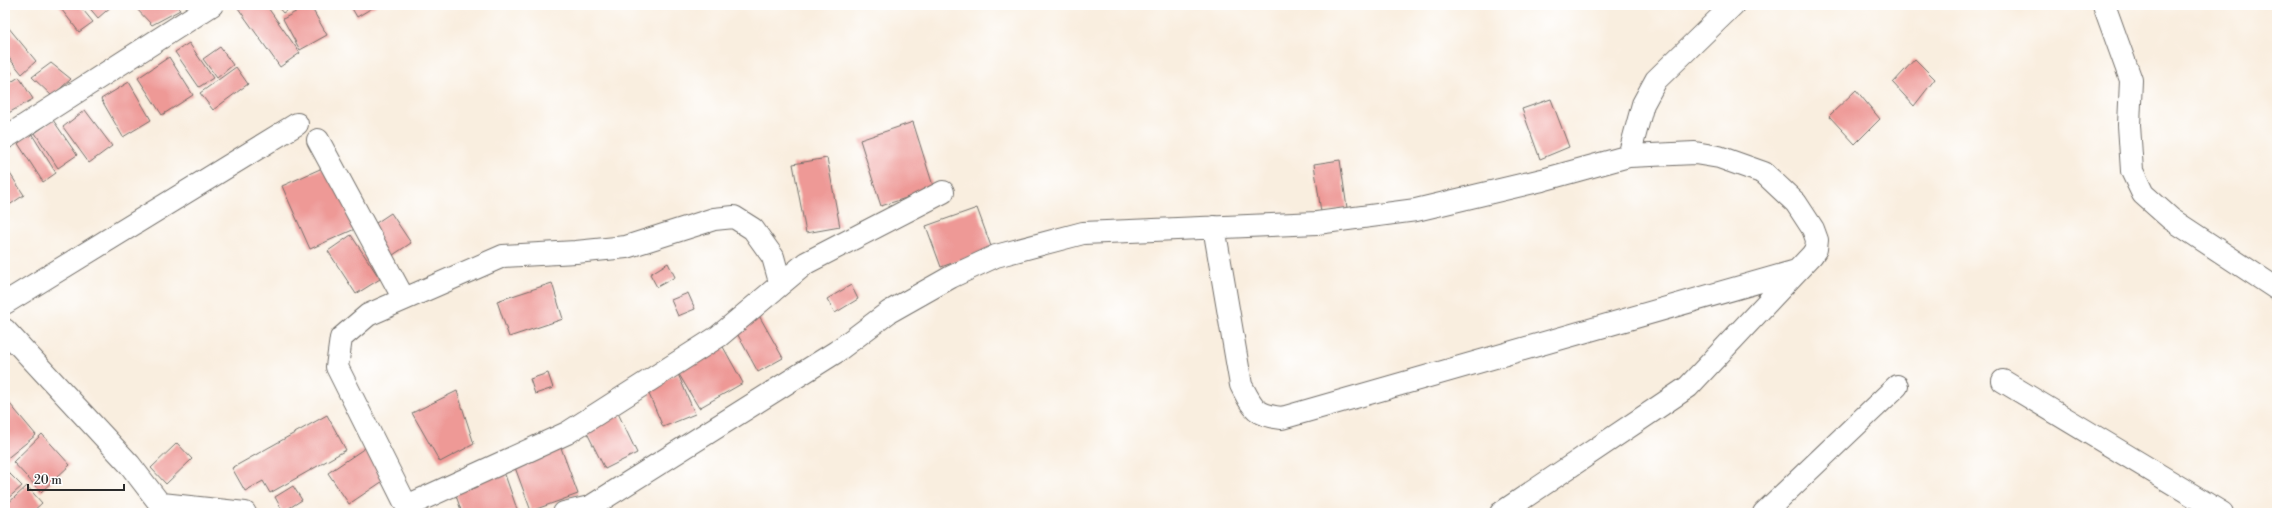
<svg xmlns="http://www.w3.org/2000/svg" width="2282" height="518" viewBox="0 0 2282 518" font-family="'Libre Bodoni',serif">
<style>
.building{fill:#ee9996}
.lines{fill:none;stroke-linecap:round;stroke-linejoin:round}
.minor-casing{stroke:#736f6a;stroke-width:24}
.minor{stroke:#fff;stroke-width:22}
</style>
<rect width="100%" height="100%" fill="#fff"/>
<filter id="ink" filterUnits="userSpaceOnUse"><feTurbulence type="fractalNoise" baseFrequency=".025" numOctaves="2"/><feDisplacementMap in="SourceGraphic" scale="8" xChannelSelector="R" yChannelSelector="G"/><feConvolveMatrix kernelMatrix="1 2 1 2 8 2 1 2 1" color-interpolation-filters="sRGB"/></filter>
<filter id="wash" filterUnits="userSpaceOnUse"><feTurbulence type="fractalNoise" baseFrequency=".012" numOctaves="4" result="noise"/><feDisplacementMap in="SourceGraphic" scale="16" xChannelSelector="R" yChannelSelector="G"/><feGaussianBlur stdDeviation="0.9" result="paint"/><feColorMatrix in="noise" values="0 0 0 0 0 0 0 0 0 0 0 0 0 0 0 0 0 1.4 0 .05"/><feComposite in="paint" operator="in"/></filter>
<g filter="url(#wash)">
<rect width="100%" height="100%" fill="#f9eedf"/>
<g id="blocks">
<path class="building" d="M58 5H79L93 22 79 32Z
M87 5H113L98 18Z
M133 5H175L180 10 152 25Z
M242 5H266L300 53 280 67 238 8Z
M276 5H294L283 13Z
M308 5H310L327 35 300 50 283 19Z
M350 5H377L357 17Z
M8 27 36 61 22 74 5 53V30Z
M189 43 213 78 199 87 175 52Z
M220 47 233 65 217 78 203 59Z
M169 57 193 95 162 115 138 78Z
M1915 59 1935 79 1914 106 1893 83Z
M5 63 12 73 5 79Z
M51 63 71 79 52 96 32 77Z
M236 67 248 84 213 110 200 93Z
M19 77 33 99 5 115V86Z
M129 82 151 120 123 137 101 99Z
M1856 90 1880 119 1855 144 1829 116Z
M1551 99 1569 147 1540 159 1522 109Z
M85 110 112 146 89 163 63 127Z
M53 120 77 155 58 168 35 133Z
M913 122 934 189 881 206 860 140Z
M31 133 56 173 43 182 17 142Z
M827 158 840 227 806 233 793 164Z
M1340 160 1347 208 1321 212 1314 164Z
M329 165 357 228 310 249 282 186Z
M5 166 24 195 5 208Z
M977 208 992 249 941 267 926 226Z
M391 213 411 243 387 259 367 229Z
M351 235 380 279 356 294 328 251Z
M668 263 675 277 657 287 650 274Z
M552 283 563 319 509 337 497 301Z
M851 285 858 299 835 313 827 299Z
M688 293 695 309 678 316 671 300Z
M757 312 783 358 758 372 733 326Z
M722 345 743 383 699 408 677 371Z
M548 373 553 388 535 394 530 379Z
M678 374 695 414 663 427 646 387Z
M457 391 474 444 440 462 412 413Z
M5 398 36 435 5 460Z
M616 409 637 453 605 469 583 425Z
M327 415 346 450 270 493 263 481 245 491 232 468Z
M42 434 70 465 41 492 13 462Z
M177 443 192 459 166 484 151 468Z
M560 445 578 494 531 511 513 462Z
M365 448 386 479 349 504 328 473Z
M503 469 518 512 462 513 453 487Z
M6 470 22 486 5 501V471Z
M27 486 42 503 31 513H5V506Z
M293 486 302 500 283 512 275 497Z"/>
</g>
</g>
<g filter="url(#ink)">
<use href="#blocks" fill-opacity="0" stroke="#736f6a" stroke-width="1"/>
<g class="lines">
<defs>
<path id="minor" d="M2104 5 2131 80 2129 125 2132 171 2143 194 2171 219 2277 289
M5 138 212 5
M318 140 404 299
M1629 156 1643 104 1656 80 1733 5
M1214 227 1241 385C1253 408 1255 415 1282 418L1796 271
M5 303 297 124
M5 330 130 465 167 513
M2003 381 2222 513
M162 504 245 513
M407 506 567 433 719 336 806 263 943 192
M410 513 337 367 341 338 368 315 503 256 576 252 626 247 714 219 734 217 753 229 773 257 780 282
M564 513 590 507 836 352 889 312 951 277 996 256 1083 233 1317 223 1416 210 1542 180 1629 156 1695 153 1719 157 1764 173 1796 203 1813 229 1817 240 1816 249 1812 255 1688 387 1501 513
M1764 513 1897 386"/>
</defs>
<use href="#minor" class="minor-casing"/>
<use href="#minor" class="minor"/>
</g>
</g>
<rect width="2282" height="518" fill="none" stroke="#fff" stroke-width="20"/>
<path d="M28 484v6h96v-6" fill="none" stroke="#2b2b2b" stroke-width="2"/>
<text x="34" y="484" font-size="12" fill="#2b2b2b" stroke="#ffffff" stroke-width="3" paint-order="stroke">20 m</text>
</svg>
